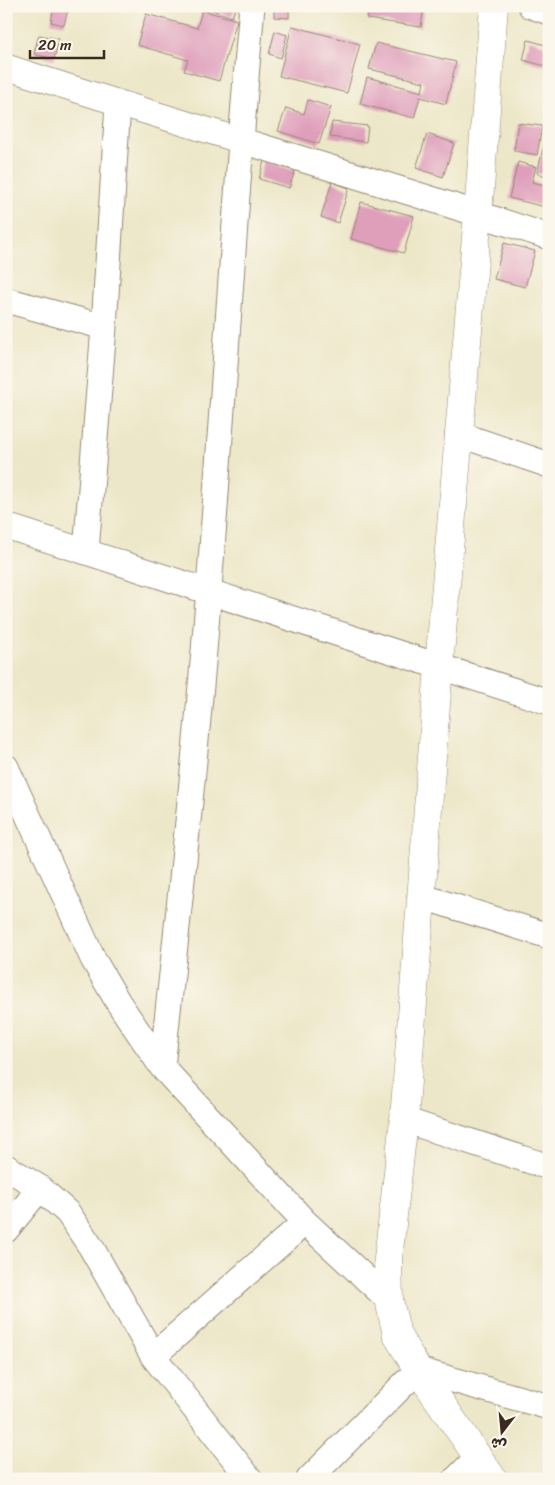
<svg xmlns="http://www.w3.org/2000/svg" width="555" height="1485" viewBox="0 0 555 1485" font-family="Sriracha,'Playpen Sans Arabic',sans-serif">
<style>
.building{fill:#df9fbb}
.lines{fill:none;stroke-linecap:round;stroke-linejoin:round}
.minor-casing{stroke:#948874;stroke-width:27}
.tertiary-casing{stroke:#948874;stroke-width:29}
.minor{stroke:#fff;stroke-width:25}
.tertiary{stroke:#fff;stroke-width:28}
</style>
<rect width="100%" height="100%" fill="#fbf7ec"/>
<filter id="ink" filterUnits="userSpaceOnUse"><feTurbulence type="fractalNoise" baseFrequency=".02" numOctaves="2"/><feDisplacementMap in="SourceGraphic" scale="10" xChannelSelector="R" yChannelSelector="G"/><feConvolveMatrix kernelMatrix="1 2 1 2 8 2 1 2 1" color-interpolation-filters="sRGB"/></filter>
<filter id="wash" filterUnits="userSpaceOnUse"><feTurbulence type="fractalNoise" baseFrequency=".0096" numOctaves="4" result="noise"/><feDisplacementMap in="SourceGraphic" scale="20" xChannelSelector="R" yChannelSelector="G"/><feGaussianBlur stdDeviation="1.12" result="paint"/><feColorMatrix in="noise" values="0 0 0 0 0 0 0 0 0 0 0 0 0 0 0 0 0 1.4 0 .05"/><feComposite in="paint" operator="in"/></filter>
<g filter="url(#wash)">
<rect width="100%" height="100%" fill="#ede7c9"/>
<g id="blocks">
<path class="building" d="M54 6H69L64 25 51 22Z
M201 6H236L232 17Z
M274 6H289V18L274 17Z
M369 6H424L421 27 367 19Z
M202 10 237 20 219 81 184 71 188 60 137 45 146 14 197 28Z
M292 26 360 44 347 93 279 76Z
M275 31 287 35 281 58 269 54Z
M39 35 59 39 54 59 34 54Z
M528 40 549 46V67L523 60Z
M376 43 456 62 446 104 420 97 414 118 360 104 367 77 422 92 424 82 369 69Z
M308 100 331 107 319 144 278 131 286 108 304 114Z
M332 122 368 126 366 142 330 137Z
M518 123 542 126 537 155 514 151Z
M548 129H549V177L537 173Z
M427 134 454 143 443 177 416 168Z
M264 161 295 171 289 188 259 179Z
M518 162 536 167 532 182 549 186V193L545 207 509 198Z
M332 182 349 188 338 223 321 217Z
M361 202 414 216 404 253 351 239Z
M504 243 535 251 525 287 494 279Z"/>
</g>
</g>
<g filter="url(#ink)">
<use href="#blocks" fill-opacity="0" stroke="#948874" stroke-width="1"/>
<g class="lines">
<defs>
<path id="minor" d="M531 6 549 12
M6 67C186 126 369 177 549 237
M6 300 104 327
M458 434 549 465
M6 526 549 702
M86 551 104 327 118 104
M6 767 93 959 118 1002 162 1067 305 1222 389 1300
M420 896 549 936
M162 1067C179 908 197 748 209 588 224 394 235 200 252 6
M404 1120 549 1167
M6 1167 40 1188 68 1213 91 1247 153 1356
M6 1230 40 1188
M250 1479 153 1356 305 1222
M309 1479 418 1370 549 1407
M456 1479 478 1457"/>
<path id="tertiary" d="M493 1479 418 1370 397 1335 389 1300 388 1259 404 1120 439 666 478 214 494 6"/>
</defs>
<use href="#minor" class="minor-casing"/>
<use href="#tertiary" class="tertiary-casing"/>
<use href="#minor" class="minor"/>
<use href="#tertiary" class="tertiary"/>
</g>
</g>
<rect width="555" height="1485" fill="none" stroke="#fbf7ec" stroke-width="25"/>
<g transform="translate(502 1432) rotate(196)" stroke="#fbf7ec" stroke-width="4" paint-order="stroke">
<path d="M0-4L9 19L0 12L-9 19Z" fill="#3b2a1e"/>
<text y="-8" font-size="14" font-weight="bold" text-anchor="middle" fill="#3b2a1e">ش</text>
</g>
<path d="M30 50v8h74v-8" fill="none" stroke="#3b2a1e" stroke-width="2.5"/>
<text x="38" y="50" font-size="15" fill="#3b2a1e" stroke="#fbf7ec" stroke-width="4" paint-order="stroke">20 m</text>
</svg>
